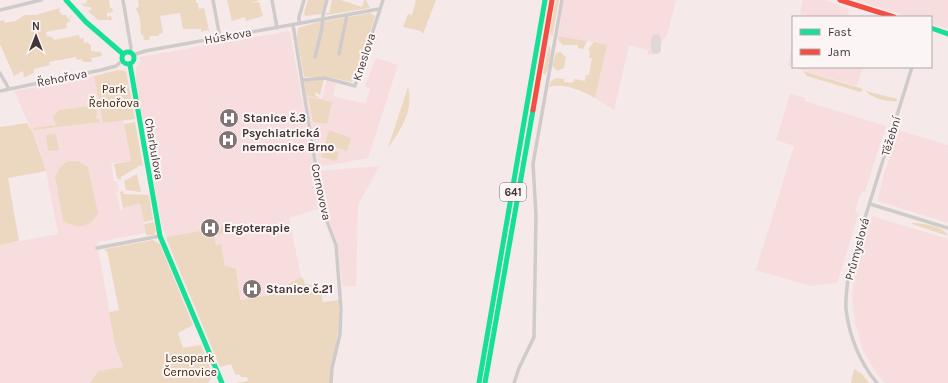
<svg xmlns="http://www.w3.org/2000/svg" width="948" height="383" viewBox="0 0 948 383" font-family="Karla,sans-serif">
<style>
.built{fill:#f8ddde}
.green{fill:#ecd8c0}
.lines{fill:none;stroke-linecap:round;stroke-linejoin:round}
.stream{stroke:#cdb7d7;stroke-width:1}
.taxiway{stroke:#e0d8d8;stroke-width:10}
.street{stroke:#d0cbcb;stroke-width:3.5}
.fast{stroke:#16e098;stroke-width:5}
.jam{stroke:#f24e42;stroke-width:5}
.labels{text-anchor:middle;stroke-width:4;stroke-linejoin:round;paint-order:stroke}
.shield{fill:#fcf5f6;stroke:#796f70;stroke-width:1}
.shield-label{font-size:11px;font-weight:bold;fill:#413536}
.street-label{font-size:12px;fill:#413536;stroke:#fcf5f6}
.park-label{font-size:12px;fill:#3c2802;stroke:#fcf5f6}
.poi-label{font-size:12px;font-weight:bold;fill:#413536;stroke:#fcf5f6;text-anchor:start}
</style>
<rect width="100%" height="100%" fill="#f5e9e9"/>
<path class="built" d="M564 0H676L668 32 655 54 650 55 648 54V50L629 45 614 110 595 98 607 45 558 36Z
M803 0H824L849 9 847 17H811L800 14Z
M856 0H948V29L931 24V17H908Z
M290 31 321 208 289 218 301 277 270 295 239 300 236 270 225 266 221 245H216L208 230 167 237 162 227 136 83V67L141 62 139 57Z
M793 43V67H863L857 86 819 75 799 69 788 65Z
M376 58 398 65 368 158 319 167 306 95 322 99 327 80 336 82 333 96 365 104 370 89 365 86Z
M94 76 103 123 123 120 131 161 111 163 114 182 117 181 119 191 116 192 120 210H122V208L140 203 146 233 97 242 114 338 123 368 99 371 90 383H0V245L58 234 46 171 33 133 14 91Z
M790 94 805 98V101L886 126 865 192 863 191 861 196H859L855 211 859 213 837 283 811 286 756 270 794 146 776 140Z
M898 130 948 145V223L878 201 882 181Z
M380 166 358 204 356 286H343L337 242 325 207 318 171Z
M872 216 948 239V383H885L877 374 864 352 855 324 852 296 855 269Z"/>
<path class="green" d="M87 0H109L110 8H112L113 12 107 13V17L111 16 112 20H98L88 11 91 10V7H85L81 3 86 4Z
M138 0H196V3H198L199 9 204 8 210 34 208 30 201 32V29H183L180 13 160 16 163 33 159 34V36H150L149 40H144L143 34 141 35 140 19 136 8 139 7Z
M227 0H259L251 3 259 2 263 16 246 21 245 17 232 21Z
M308 0H326L321 14 305 16 304 13Z
M332 0H341L362 7 364 0H366L370 8 326 15 325 13H329Z
M416 0H436L423 34 421 31 403 27 408 14 412 15Z
M556 0H559L552 38 550 30Z
M60 8 59 11 62 15H66L68 19 72 15 74 18 72 16 69 19 71 21 66 23 67 28 46 32 47 36 52 37 54 40 79 35 80 39 83 38 84 43 87 42 91 46V51L101 52 102 56 91 58 92 62H83L82 59 77 60 76 57 49 62 50 65 34 69V73L24 77 23 71 14 76 0 44V21L4 20 5 23 15 21 25 15H36Z
M370 13 375 16 355 80 351 82 325 76V77H304L297 37 298 28 315 23Z
M558 36 587 41 583 49 578 48V45H563L559 41Z
M594 42 607 45 595 98C580 90 564 83 549 87L551 81 556 78 564 79V82L572 83 575 79 585 81 586 75H589L592 58H589L590 51 588 50Z
M549 45C553 50 549 70 545 75L543 73Z
M560 52 566 57 564 68 557 71 552 66 556 53Z
M118 70 126 71 135 119 103 123 94 76Z
M803 71 863 89V90L860 92 807 76Z
M324 79 320 95 316 92 315 95 320 99 306 95 304 81Z
M408 87C414 111 401 129 388 148Z
M866 91 897 99V101C890 103 869 97 866 91Z
M308 97 332 102 327 124 313 122Z
M89 106 97 111 96 119H99V122L33 130V128L56 125 53 117 59 110Z
M135 122 143 167 141 165 121 177V180L117 178 114 164 131 161 124 124Z
M27 123 33 133 46 171 8 178 19 241 0 245V127Z
M329 130 351 138 347 151 325 144Z
M56 134 59 150 48 151 46 135Z
M323 148 339 152 336 161 321 157Z
M68 161H78L88 167 98 213C91 228 75 230 63 220L55 176 61 166Z
M137 174 141 192 126 190 124 181Z
M124 191 123 194 149 195 153 220 144 222 140 203 123 208 120 192Z
M154 222 156 230 154 235H146L144 224Z
M245 223 247 229 214 235 216 245 221 244 225 266 236 269 240 300 270 295 301 277 303 278 305 284 320 287 323 302 340 300 339 325 330 383H235L248 381 247 377H241L240 375 235 374 231 364 220 367 166 238 167 237 228 226V228L238 226V224Z
M912 223C922 223 944 226 948 236L912 224Z
M153 240 160 244 193 325 178 333 183 348 201 345 213 375 208 383H90L98 371 123 367 115 345 109 312 119 310 107 251H105V249Z
M854 369 862 374 869 383H851Z"/>
<g class="lines">
<path class="stream" d="M108 83 114 88"/>
<path class="taxiway" d="M656 39V49"/>
<path class="street" d="M123 0 131 48 130 52
M213 0 220 38
M272 0 277 28
M0 10 41 0
M299 23V17L304 0
M293 25 323 211 336 245 341 309 340 334 332 368 331 383
M339 54 347 15
M133 55 145 51 379 9
M315 57 322 28 323 14 327 0
M0 73 9 89
M302 80 325 78 355 86 383 0
M0 91 101 70 116 66 122 61
M870 204 948 228
M97 248 160 236
M514 383 519 368 534 337 536 215 533 164 562 0
M877 383C860 363 849 336 846 309 845 295 848 280 850 266L912 67"/>
<path class="fast" d="M66 0 86 22 123 54
M931 28 948 34
M122 58a6 6 0 1 1 12 0a6 6 0 1 1-12 0Z
M130 65 160 236 222 383
M479 383 545 0
M485 383 533 110"/>
<path class="jam" d="M840 0 894 17
M533 110 552 0"/>
</g>
<defs>
<symbol id="hospital-disc" viewBox="-11 -11 22 22"><circle r="9.5" fill="#807475" stroke="#fcf5f6"/><path d="M-5-5h3v3.5h4V-5h3V5h-3V1.5h-4V5h-3Z" fill="#fff"/></symbol>
</defs>
<g fill-rule="evenodd">
<use href="#hospital-disc" x="218" y="107" width="22" height="22"/>
<use href="#hospital-disc" x="217" y="129" width="22" height="22"/>
<use href="#hospital-disc" x="199" y="217" width="22" height="22"/>
<use href="#hospital-disc" x="241" y="278" width="22" height="22"/>
</g>
<g class="labels">
<rect class="shield" x="500" y="183" width="26" height="18" rx="3"/>
<g class="shield-label">
<text x="513" y="196">641</text>
</g>
<g class="street-label">
<text transform="translate(228 36) rotate(-10)" y="4">Húskova</text>
<text transform="translate(364 57) rotate(-72)" y="4">Kneslova</text>
<text transform="translate(62 78) rotate(-11)" y="4">Řehořova</text>
<text transform="translate(891 136) rotate(-73)" y="4">Těžební</text>
<text transform="translate(154 149) rotate(80)" y="4">Charbulova</text>
<text transform="translate(321 192) rotate(78)" y="4">Cornovova</text>
<text transform="translate(857 249) rotate(-75)" y="4">Průmyslová</text>
</g>
<g class="park-label">
<text x="114" y="93">Park<tspan x="114" dy="14">Řehořova</tspan></text>
<text x="190" y="362">Lesopark<tspan x="190" dy="14">Černovice</tspan></text>
</g>
<g class="poi-label">
<text x="243" y="122">Stanice č.3</text>
<text x="242" y="137">Psychiatrická<tspan x="242" dy="14">nemocnice Brno</tspan></text>
<text x="224" y="232">Ergoterapie</text>
<text x="266" y="293">Stanice č.21</text>
</g>
</g>
<rect x="792" y="16" width="140" height="52" fill="#fcf5f6" stroke="#b1a8a9"/>
<rect x="800" y="29" width="20" height="6" fill="#16e098" stroke="#b1a8a9"/>
<text x="828" y="36" font-size="12" fill="#413536">Fast</text>
<rect x="800" y="49" width="20" height="6" fill="#f24e42" stroke="#b1a8a9"/>
<text x="828" y="56" font-size="12" fill="#413536">Jam</text>
<g transform="translate(36 36)" stroke="#fcf5f6" stroke-width="3" paint-order="stroke">
<path d="M0-3L7 15L0 10L-7 15Z" fill="#413536"/>
<text y="-6" font-size="11" font-weight="bold" text-anchor="middle" fill="#413536">N</text>
</g>
</svg>
